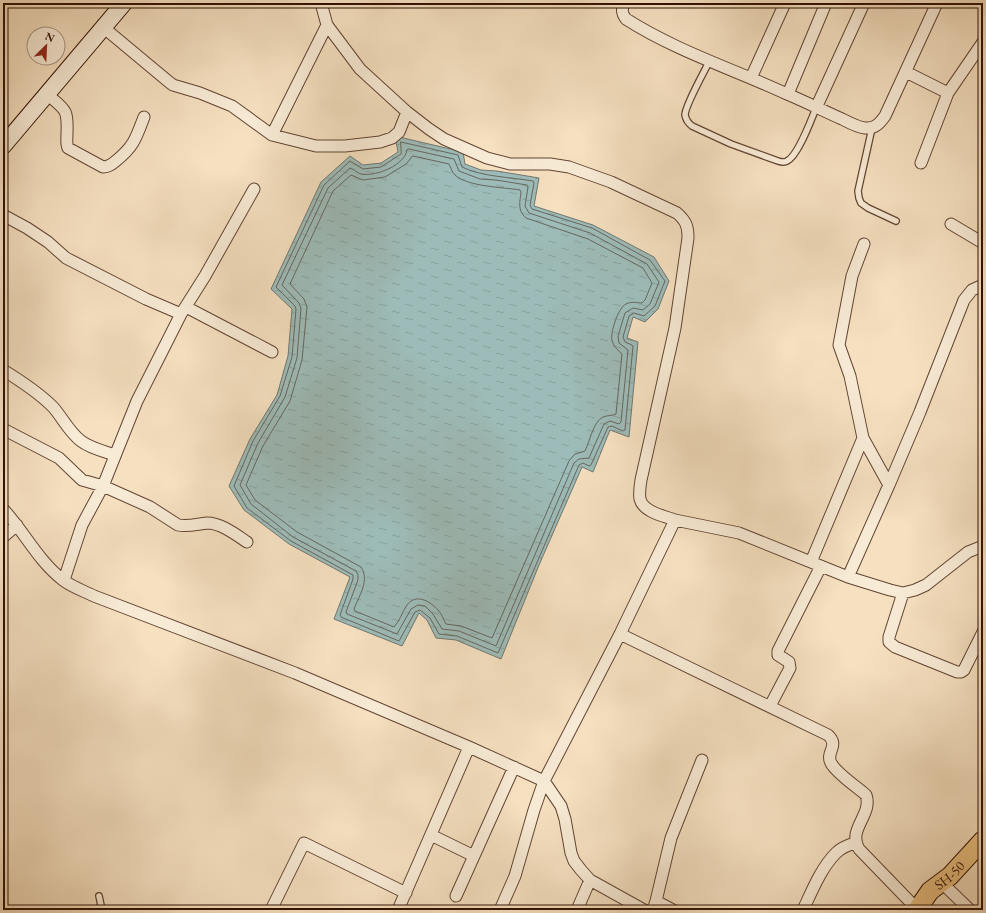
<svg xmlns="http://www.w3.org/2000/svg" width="986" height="913" viewBox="0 0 986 913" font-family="'EB Garamond',serif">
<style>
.water{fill:url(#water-ripples);stroke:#727770}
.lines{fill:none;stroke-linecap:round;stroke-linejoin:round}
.shore{stroke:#67665e;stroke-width:1}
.service-casing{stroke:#624432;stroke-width:8}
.minor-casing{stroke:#624432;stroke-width:13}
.secondary-casing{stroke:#311002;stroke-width:18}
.primary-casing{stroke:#311002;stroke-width:20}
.service{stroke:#f8ebd6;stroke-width:5.5}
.minor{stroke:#f8ebd6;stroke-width:11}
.secondary{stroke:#f8ebd6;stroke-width:16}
.primary{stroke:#eac080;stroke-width:18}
.labels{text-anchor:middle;stroke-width:3;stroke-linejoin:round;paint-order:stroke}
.street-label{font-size:14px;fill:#311002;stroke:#f8ebd6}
</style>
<defs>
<pattern id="water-ripples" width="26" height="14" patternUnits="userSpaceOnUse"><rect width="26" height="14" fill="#9dbcb9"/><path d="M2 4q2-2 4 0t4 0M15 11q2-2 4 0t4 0" fill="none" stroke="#88a19d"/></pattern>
</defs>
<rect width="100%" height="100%" fill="#f5e0c0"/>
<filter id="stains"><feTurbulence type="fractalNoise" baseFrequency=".005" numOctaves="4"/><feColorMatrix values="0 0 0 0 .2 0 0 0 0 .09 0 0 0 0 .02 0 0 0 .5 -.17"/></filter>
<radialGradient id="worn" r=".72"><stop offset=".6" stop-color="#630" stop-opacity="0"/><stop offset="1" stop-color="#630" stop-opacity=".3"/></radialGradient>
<path class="water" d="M395 136 463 152 465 164 481 170 497 171 539 178 534 206 593 225 654 257 669 281 658 309 645 322 633 317 627 338 638 342 629 437 610 430 593 472 582 467 539 565 501 659 456 640 436 638 427 620 419 613 402 646 334 619 350 577 289 544 244 510 229 486 250 439 277 395 288 356 292 309 271 289 321 182 350 156 363 165 381 163 398 152Z"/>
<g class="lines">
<path class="shore" d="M401 142 458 155 462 167C483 177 510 177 533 181L534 183 530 205 532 209 592 228 650 260 665 281 655 306 644 316 634 313 629 316 623 337 625 342 632 345 633 346 625 430 623 431 612 426 608 427 591 465 589 466 583 463 579 465 498 653 457 636 439 634 430 618 420 610 415 612 399 641 341 617 340 615 353 579V575L291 541 247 508 234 486 253 441 280 396 292 357 296 309 295 306 276 287 324 185 350 161 363 169 381 167 401 154Z
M409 149 454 159 459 171 480 179 496 180 527 185 528 187 525 206 529 213 590 233 647 264 659 282 650 304 643 310 633 308 625 313 618 336 619 343 628 350 621 422 619 424 610 421 604 424 589 458 579 459 574 463 496 646 459 631 442 629 433 614 425 606 418 605 411 609 397 634 347 614 346 612 358 580V575L356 571 293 537 251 504 240 485 258 443 285 397 297 358 301 308 299 303 282 285 328 188 350 168C354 169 357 173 361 174 376 177 405 165 407 150Z
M413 156 449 164C451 168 452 172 455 175 468 187 503 187 520 190L521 192C520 202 517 210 526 218L588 239 643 268 652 283 645 300 642 303C637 303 632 301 626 304 618 308 610 333 612 341 614 347 618 350 622 354L616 414C612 416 608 415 603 417 593 422 590 441 585 451L575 454 569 461 492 638 461 626 446 624C443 619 442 614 438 610 430 601 416 593 407 605 402 612 400 621 394 627L355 611 354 609C359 596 370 580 361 567L297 532 255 500 246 485 263 446 290 401 302 360 307 307 304 299 290 284 333 191 351 175 363 180 385 177 406 164Z"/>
<defs>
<path id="service" d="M709 62C704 72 685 106 685 115 686 120 688 123 692 126L731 144 778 161C781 162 784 163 787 161 798 156 811 120 816 108
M872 128 858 191 859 198 861 203 868 208 896 221
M99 896 102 910"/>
<path id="minor" d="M624 3C621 10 622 14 626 19 676 51 733 69 787 94 806 102 824 111 842 119 850 123 857 127 865 128 875 129 880 123 885 116L937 3
M327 25 360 69 407 112 429 129 444 139 487 158 510 164H550L569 167 611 182 677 213C686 221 688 226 688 238L675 328 641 480C640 486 639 493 640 499 643 512 664 516 675 520L620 634 544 781 534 810 515 876 500 910
M103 27 169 82 173 85 200 93 232 106 272 135 316 146H345L380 142 392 138 399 132 407 112
M906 72 948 93 983 42
M751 78 785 3
M47 94C65 110 68 108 67 133 67 138 66 144 68 148L103 167C109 167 112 164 117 160 134 146 136 138 144 117
M788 94 826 3
M816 108 864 3
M272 135 327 25 321 3
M921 163 948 93
M3 215 27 228 48 242 66 258 146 299 181 314
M951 224 983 243
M186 307 272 352
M3 370C21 381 38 392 53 407 62 417 69 432 81 441 90 448 103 451 115 455
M3 429 59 458 82 480 103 486 150 507 178 525C188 527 197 524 207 523 221 523 235 534 247 542
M889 485 920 412 964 300 972 290 983 285
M3 509C24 531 38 561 63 580 72 587 84 591 94 596L295 673 469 747 544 781 561 806 565 819 571 853 574 861 581 870 590 880 644 910
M675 520 739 533 848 577 890 590 903 593 915 590 926 585 968 552 983 546
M3 537 17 525
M811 562 863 438 850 376 839 345 852 276 864 244
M848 577 889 485 863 438
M64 580 82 525 103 486 137 401 181 314 205 276 254 189
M903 593 889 637V642L895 647 957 672H961L964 670 983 632
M620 634 828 735C840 746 825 752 831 763 836 773 857 787 866 795 873 815 847 829 859 849L917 909
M770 706 790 668 789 662 778 655V651L821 566
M431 835 474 856
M941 882 970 910
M456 896 514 767
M656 901 673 910
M271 910 304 843 406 893
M398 910 469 747
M577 910 590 880
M651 910 654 907 656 901 671 838 702 760
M803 910C812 891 821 868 836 853 841 848 848 845 855 843"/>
<path id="secondary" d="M3 146 124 3"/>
<g id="primary">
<path id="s1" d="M917 910 930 891 950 876 983 840"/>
</g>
</defs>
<use href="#service" class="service-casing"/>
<use href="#minor" class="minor-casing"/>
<use href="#secondary" class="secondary-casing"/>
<use href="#primary" class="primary-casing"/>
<use href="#service" class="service"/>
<use href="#minor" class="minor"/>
<use href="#secondary" class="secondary"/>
<use href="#primary" class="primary"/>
</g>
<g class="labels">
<g class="street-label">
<text dy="5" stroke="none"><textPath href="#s1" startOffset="48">SH-50</textPath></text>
</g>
</g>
<rect width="986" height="913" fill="none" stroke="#f5e0c0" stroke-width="16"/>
<rect x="4" y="4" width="978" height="905" fill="none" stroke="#311002" stroke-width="2"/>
<rect x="8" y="8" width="970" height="897" fill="none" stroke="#311002"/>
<g transform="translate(46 46) rotate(24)"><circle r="19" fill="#f8ebd6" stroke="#a89381"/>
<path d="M0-3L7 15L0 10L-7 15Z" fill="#8f2418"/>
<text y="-6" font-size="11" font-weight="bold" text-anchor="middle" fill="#311002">N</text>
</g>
<rect width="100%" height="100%" filter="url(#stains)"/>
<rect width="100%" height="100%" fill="url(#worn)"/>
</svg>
